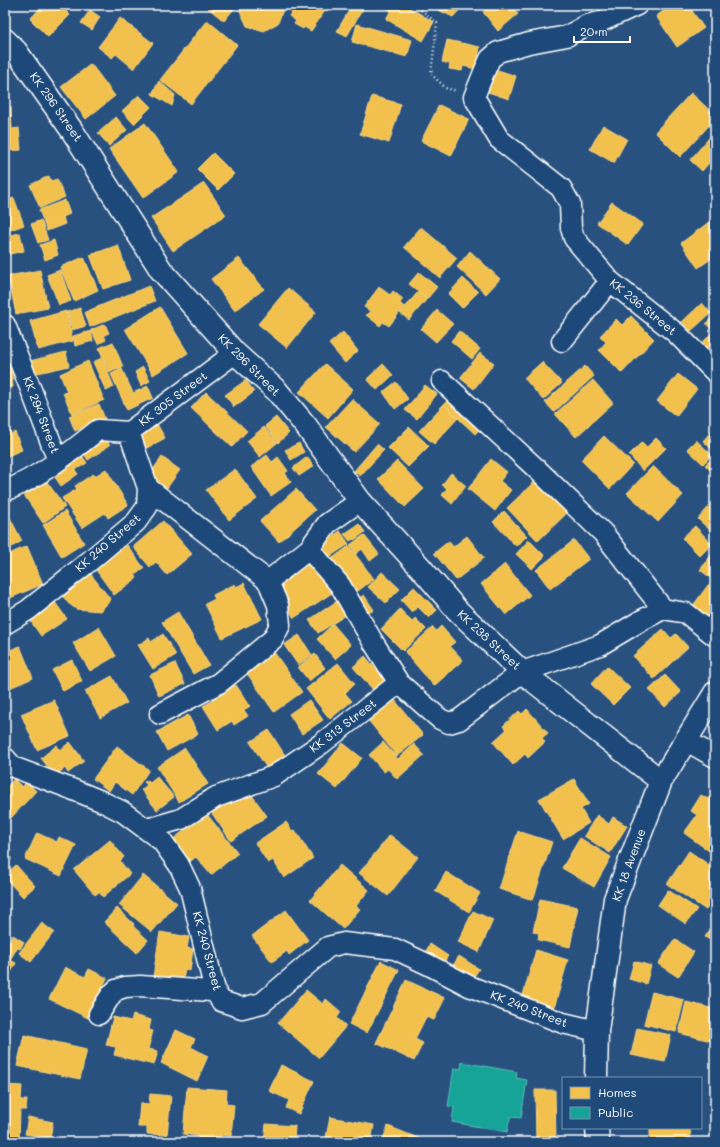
<svg xmlns="http://www.w3.org/2000/svg" width="720" height="1147" viewBox="0 0 720 1147" font-family="Mali,sans-serif">
<style>
.homes{fill:#f2c14e;stroke:#f6d483}
.public{fill:#17a398;stroke:#5dbfb7}
.lines{fill:none;stroke-linecap:round;stroke-linejoin:round}
.minor-casing{stroke:#fff;stroke-width:23}
.secondary-casing{stroke:#fff;stroke-width:25}
.path{stroke:#fff;stroke-width:2.5;stroke-dasharray:1 3;stroke-linecap:butt}
.minor{stroke:#1f4a7a;stroke-width:20}
.secondary{stroke:#1f4a7a;stroke-width:22}
.labels{text-anchor:middle;stroke-width:4;stroke-linejoin:round;paint-order:stroke}
.street-label{font-size:12px;fill:#fff;stroke:#1f4a7a}
</style>
<rect width="100%" height="100%" fill="#28517f"/>
<filter id="ink" filterUnits="userSpaceOnUse"><feTurbulence type="fractalNoise" baseFrequency=".025" numOctaves="2"/><feDisplacementMap in="SourceGraphic" scale="8" xChannelSelector="R" yChannelSelector="G"/><feConvolveMatrix kernelMatrix="1 2 1 2 8 2 1 2 1" color-interpolation-filters="sRGB"/></filter>
<g filter="url(#ink)">
<path class="homes" d="M43 5H60L70 15 48 37 30 19Z
M210 5H237L224 21 208 8Z
M241 5H283L284 7 278 23 264 31 247 26 240 11Z
M296 5H329L311 31 304 27 303 29 294 24 296 21 289 16Z
M352 5H365L347 36 337 31Z
M378 5H393L391 10Z
M394 5H405L434 22 423 41 386 19Z
M417 5H424L421 9Z
M433 5H462L463 6 453 17 432 7Z
M492 5H511L518 14 498 31 483 12Z
M673 5H688L704 28 677 47 656 16Z
M90 10 100 17 92 30 81 23Z
M120 18 153 43 134 69 116 54 112 58 98 47Z
M207 20 237 45 191 104 160 80Z
M357 24 412 40 407 57 352 42Z
M447 40 480 47 476 69 463 66 462 71 449 69 450 64 442 62Z
M91 64 115 96 86 119 61 87Z
M492 68 516 76 509 99 485 91Z
M159 81 175 95 172 106 152 94Z
M691 93 715 115V119L680 157 655 132Z
M139 95 151 107 134 124 122 111Z
M372 96 401 104 389 143 360 134Z
M439 105 469 119 451 156 421 141Z
M5 107H11L12 129 19 128 21 150 5 151Z
M116 117 127 130 109 146 98 133Z
M145 123 179 172 143 198 109 149Z
M603 125 627 139 614 163 590 149Z
M715 131V156L702 171 690 160Z
M213 153 234 174 218 190 197 169Z
M49 176 51 181 57 179 65 197 40 208 30 185Z
M204 183 226 215 173 251 151 218Z
M14 198 24 225 5 232V201Z
M65 200 70 214 63 217 65 224 47 231 39 210Z
M612 202 643 224 628 245 597 223Z
M713 219 715 222V256L698 268 681 243Z
M41 220 48 240 38 243 31 224Z
M421 227 457 258 440 278 404 247Z
M20 233 24 251 5 255V239L11 238 10 235Z
M54 240 58 255 45 260 40 245Z
M118 245 130 280 103 289 90 255Z
M470 251 500 279 486 294 457 267Z
M84 257 98 290 74 301 60 267Z
M239 258 264 289 235 311 211 279Z
M40 270 48 308 16 314 8 276Z
M60 270 71 301 59 305 47 275Z
M419 272 437 287 427 299 409 284Z
M463 278 478 292 462 308 448 294Z
M149 286 155 301 90 327 85 312Z
M379 287 390 295 393 291 403 299 400 303 404 307 389 326 383 322 380 326 366 315 370 311 364 307Z
M288 288 316 312 287 348 258 324Z
M418 292 427 299 409 320 400 313Z
M702 303 711 313 691 331 682 322Z
M160 307 188 353 153 375 125 329Z
M80 308 86 326 72 330 67 312Z
M437 310 453 324 436 342 421 329Z
M66 311 73 341 38 350 30 321Z
M631 316 654 339 622 373 599 350 606 342 600 336 616 319 622 325Z
M713 317 715 319V331L714 332 706 323Z
M105 324 109 333 104 335 106 340 98 344 91 330Z
M91 331 93 341 75 346 73 336Z
M459 331 480 349 472 359 451 341Z
M343 332 358 351 345 363 329 344Z
M712 333 715 335V357L701 344Z
M113 342 123 367 109 372 99 348Z
M66 352 69 366 33 374 30 361Z
M480 353 494 363 474 389 460 378Z
M102 358 114 387 106 391 93 362Z
M5 361H11L13 387H5Z
M88 361 104 400 72 414 63 393 67 392 60 374Z
M542 362 562 383 543 400 524 378Z
M325 364 353 389 328 418 299 392Z
M383 364 393 375 377 390 367 379Z
M585 366 594 376 554 412 545 402Z
M143 367 150 381 141 386 135 372Z
M122 369 133 393 148 386 153 398 127 410 111 374Z
M678 374 697 389 676 416 657 401Z
M246 380 254 392 234 407 225 395Z
M593 380 613 403 576 437 555 414Z
M396 382 408 399 395 409 383 392Z
M425 385 437 394 417 419 405 410Z
M206 392 247 431 232 447 191 408Z
M453 394 468 407 458 418 444 404Z
M352 399 380 424 354 452 326 427Z
M99 404 105 419 75 431 69 416Z
M444 404 458 418 434 444 419 431Z
M468 407 485 423 475 434 458 418Z
M276 417 289 433 278 443 265 426Z
M5 418 11 434 15 432 22 450 5 457Z
M157 424 165 438 147 448 139 435Z
M264 427 277 443 260 457 247 441Z
M409 427 429 446 408 467 388 448Z
M715 427V452L703 441Z
M101 433 110 445 88 460 80 448Z
M604 436 633 464 610 489 581 460Z
M656 438 666 448 643 471 629 455 642 442 647 447Z
M696 440 712 455 703 464 687 449Z
M299 443 304 452 291 460 285 450Z
M377 444 384 450 360 476 354 471Z
M79 451 87 463 75 470 78 474 61 486 50 470Z
M267 455 272 462 278 457 288 471 285 473 291 482 271 496 251 467Z
M162 457 180 470 167 488 149 475Z
M307 457 314 466 299 476 293 468Z
M714 457 715 458V475L705 465Z
M491 459 507 472 500 481 511 490 495 511 468 489Z
M397 461 424 489 405 507 378 479Z
M653 466 683 495 658 522 627 493Z
M106 469 128 505 108 518 105 513 82 528 62 498 77 489 75 486 93 474 95 476Z
M235 469 257 499 229 520 206 490Z
M451 473 466 486 452 504 442 495 447 488 442 485Z
M45 479 65 507 43 523 24 495Z
M535 481 567 513 538 541 507 508Z
M296 489 315 510 279 542 260 521Z
M715 500V535L698 519Z
M5 508 22 541 5 551Z
M65 511 84 543 62 557 43 525Z
M504 511 527 536 516 546 493 522Z
M163 521 192 554 167 575 156 562 150 567 133 547Z
M359 524 365 532 354 540 353 539 350 541 344 534Z
M695 526 712 544 700 556 682 538Z
M340 531 349 544 329 557 321 544Z
M364 535 379 554 370 561 362 549 356 554 350 545Z
M467 536 484 558 456 580 434 553 449 541 453 547Z
M529 540 545 556 532 569 516 554Z
M574 540 589 559 550 589 536 570Z
M119 543 122 548 127 545 144 568 135 575 137 578 114 595 91 563Z
M27 546 43 584 8 599 5 593V556Z
M349 546 374 579 351 596 326 563Z
M715 550V581L700 570Z
M312 561 332 593 294 618 274 585Z
M505 564 530 595 506 615 481 584Z
M86 568 111 600 100 611 76 609 68 603 59 591Z
M382 572 400 589 386 603 368 587Z
M244 583 262 619 222 638 205 604 215 599 213 595 235 584 236 587Z
M708 585 715 590V623L692 607Z
M414 587 437 610 429 618 418 607 412 612 401 600Z
M364 595 374 610 367 614 357 599Z
M52 598 67 619 41 636 27 616Z
M340 599 349 613 318 633 309 620Z
M400 609 412 622 415 618 426 629 403 651 381 629Z
M178 612 209 665 193 674 162 622Z
M333 624 351 645 335 659 317 639Z
M441 626 455 642 450 646 463 660 434 686 405 652 433 627 436 631Z
M99 627 116 656 90 671 73 643Z
M663 629 671 638 676 634 688 647 654 679 633 656Z
M163 634 176 655 153 669 138 645 149 638 151 642Z
M299 635 312 655 298 665 284 645Z
M20 646 33 678 5 690V652Z
M272 649 302 692 274 712 244 669Z
M315 654 325 668 309 681 298 667Z
M365 656 387 682 375 692 353 667Z
M72 660 82 681 63 691 52 670Z
M175 663 185 684 159 696 150 675Z
M338 663 355 684 345 693 352 701 330 719 306 689Z
M607 666 630 688 613 705 591 684Z
M665 675 681 692 665 707 649 690Z
M112 676 127 703 100 718 85 691Z
M228 685 230 688 236 685 250 706 244 710 248 716 234 725 232 721 218 730 203 706 212 701 209 697Z
M394 699 423 735 397 756 368 720Z
M54 700 70 736 37 750 21 714Z
M309 700 323 720 302 734 289 714Z
M527 709 548 733 542 738 545 742 528 758 525 754 513 765 493 742 506 730 503 726 519 711 522 714Z
M188 715 198 734 167 751 157 732Z
M269 730 286 757 268 770 250 742Z
M70 742 84 761 68 773 65 768 55 776 41 758 57 745 60 750Z
M383 742 398 759 414 744 424 755 397 779 388 769 384 772 369 755Z
M343 743 362 758 337 789 318 774Z
M117 746 149 770 132 795 115 782 109 791 93 779Z
M185 748 208 784 179 802 157 767Z
M157 777 174 797 157 810 141 790 147 785 144 782 147 780 150 783Z
M14 779 22 787 27 782 36 791 11 818 5 813V789Z
M574 779 589 804 581 809 589 823 563 839 539 799Z
M246 787 267 816 231 841 211 812Z
M701 795 708 799 709 797 715 801V843L709 851 684 833 697 815 691 811Z
M206 813 238 853 211 875 196 857 188 863 171 841Z
M597 815 609 824 613 817 627 826 610 853 584 836Z
M5 818 9 822 5 826Z
M286 822 292 831 295 830 313 858 284 878 273 860 268 863 255 843Z
M518 831 552 842 533 900 499 889Z
M5 833H7L11 860 5 861Z
M37 833 57 842 59 837 76 845 61 876 25 859Z
M390 835 418 857 388 896 359 873Z
M580 838 611 857 594 887 562 868Z
M110 840 124 857 120 861 130 874 103 897 99 892 95 895 74 870Z
M689 851 715 869V897L706 910 667 884Z
M16 865 35 886 23 897 5 878V875Z
M340 865 369 890 356 906 360 909 343 929 310 900Z
M446 872 480 893 469 912 435 891Z
M143 875 177 903 152 932 119 905Z
M668 890 697 909 686 924 658 905Z
M540 899 578 907 570 947 538 940 539 933 533 932Z
M117 908 134 924 133 926 148 940 137 953 104 922Z
M286 910 308 940 289 955 287 951 272 962 252 936Z
M473 911 493 920 479 952 458 942Z
M715 922V943L705 937Z
M42 923 54 932 31 962 19 953Z
M160 932 189 937 187 948 193 949 190 971 185 970 181 988 152 983Z
M13 935 24 942 20 949 17 948 10 960 16 963 9 976 5 974V949Z
M675 939 694 952 678 977 658 964Z
M430 944 448 956 439 969 422 958Z
M536 950 568 960 553 1012 521 1002Z
M459 956 479 969 471 981 451 969Z
M381 961 399 970 367 1033 349 1024Z
M634 961 651 966 646 984 629 979Z
M65 967 85 977 89 969 107 978 88 1018 49 999Z
M406 980 445 998 434 1020 426 1017 415 1039 423 1043 414 1061 376 1043Z
M306 990 323 1004 326 999 341 1012 337 1018 346 1026 319 1058 278 1023Z
M652 992 684 1000 676 1032 644 1024Z
M686 1002 715 1009V1042L679 1033Z
M133 1015 151 1020 149 1030 153 1031 148 1049 158 1051 154 1065 114 1055 116 1047 106 1045 113 1017 131 1021Z
M637 1028 671 1035 665 1062 631 1055Z
M176 1030 195 1039 191 1047 208 1056 197 1081 161 1063Z
M24 1035 87 1049 80 1079 17 1066Z
M5 1043 11 1044 10 1060 5 1059Z
M281 1065 314 1081 299 1114 286 1108 289 1100 269 1091Z
M5 1085 22 1086 21 1100H27L26 1110H20L19 1142H5Z
M187 1087 227 1090 226 1104 234 1105 231 1136 221 1135 220 1142 198 1140V1136L183 1134Z
M535 1090H555L556 1142H536Z
M150 1094 171 1096 167 1135 147 1134V1127H138L140 1103 149 1104Z
M28 1117 53 1122 50 1138 25 1134Z
M330 1117 374 1125 371 1142H325Z
M266 1124 295 1126 294 1142H264Z
M388 1126 428 1142H382Z
M650 1128H690L691 1142H650Z"/>
<path class="public" d="M462 1062 517 1072 516 1078 527 1080 521 1118 510 1117 507 1132 452 1122 454 1107 448 1106 454 1068 461 1069Z"/>
<g class="lines">
<defs>
<path id="minor" d="M637 5 600 22 587 25 567 36 529 43 498 52 490 59 484 72 474 97 499 139 561 188 570 204 571 228 574 238 610 281 676 333 715 372
M5 325 30 387 58 461
M562 341 610 281
M442 381 541 473 603 533 663 609
M148 488 268 581 278 605 280 625 273 639 219 683 160 714
M5 491C40 477 69 453 98 430L129 432 235 353
M360 501 327 524 309 549 340 585 373 642 399 683
M268 581 309 549
M5 624 28 610 86 564 136 522 147 507 148 488 129 432
M685 740 715 757
M5 758 13 767 69 788 101 801 123 812 162 841 179 865 190 888 212 979 216 993 221 1001 242 1008 262 1003 328 947 344 943 395 949 429 965 469 986 517 1005 563 1023 597 1031
M147 829 181 819 216 797 274 776 321 744 399 683 440 719 449 723 459 720 522 672 600 645 642 620 663 609 686 613 715 636
M99 1014 111 995 116 990 125 987 140 986 211 991 216 993"/>
<path id="secondary" d="M5 40 16 51 73 132 161 270 235 353 277 391 306 426 360 501 420 567 457 610 522 672 661 781
M596 1078 597 1031 615 899 661 781 715 693
M597 1128 598 1142"/>
</defs>
<use href="#minor" class="minor-casing"/>
<use href="#secondary" class="secondary-casing"/>
<path class="path" d="M415 5 437 23 431 74 446 88 457 91"/>
<use href="#minor" class="minor"/>
<use href="#secondary" class="secondary"/>
</g>
</g>
<g class="labels">
<g class="street-label">
<text transform="translate(56 107) rotate(55)" y="4">KK 296 Street</text>
<text transform="translate(643 307) rotate(39)" y="4">KK 236 Street</text>
<text transform="translate(249 365) rotate(45)" y="4">KK 296 Street</text>
<text transform="translate(173 399) rotate(-37)" y="4">KK 305 Street</text>
<text transform="translate(41 415) rotate(69)" y="4">KK 294 Street</text>
<text transform="translate(108 543) rotate(-41)" y="4">KK 240 Street</text>
<text transform="translate(489 640) rotate(43)" y="4">KK 238 Street</text>
<text transform="translate(343 726) rotate(-37)" y="4">KK 313 Street</text>
<text transform="translate(629 865) rotate(-70)" y="4">KK 18 Avenue</text>
<text transform="translate(207 951) rotate(75)" y="4">KK 240 Street</text>
<text transform="translate(529 1009) rotate(21)" y="4">KK 240 Street</text>
</g>
</g>
<rect width="720" height="1147" fill="none" stroke="#1f4a7a" stroke-width="20"/>
<rect x="10" y="10" width="700" height="1127" fill="none" stroke="#fff" stroke-width="1.5" filter="url(#ink)"/>
<rect x="562" y="1077" width="140" height="52" fill="#1f4a7a" stroke="#7992af"/>
<rect x="570" y="1087" width="20" height="12" fill="#f2c14e" stroke="#7992af"/>
<text x="598" y="1097" font-size="12" fill="#ffffff">Homes</text>
<rect x="570" y="1107" width="20" height="12" fill="#17a398" stroke="#7992af"/>
<text x="598" y="1117" font-size="12" fill="#ffffff">Public</text>
<path d="M574 36v6h56v-6" fill="none" stroke="#ffffff" stroke-width="2"/>
<text x="580" y="36" font-size="12" fill="#ffffff" stroke="#1f4a7a" stroke-width="3" paint-order="stroke">20 m</text>
</svg>
